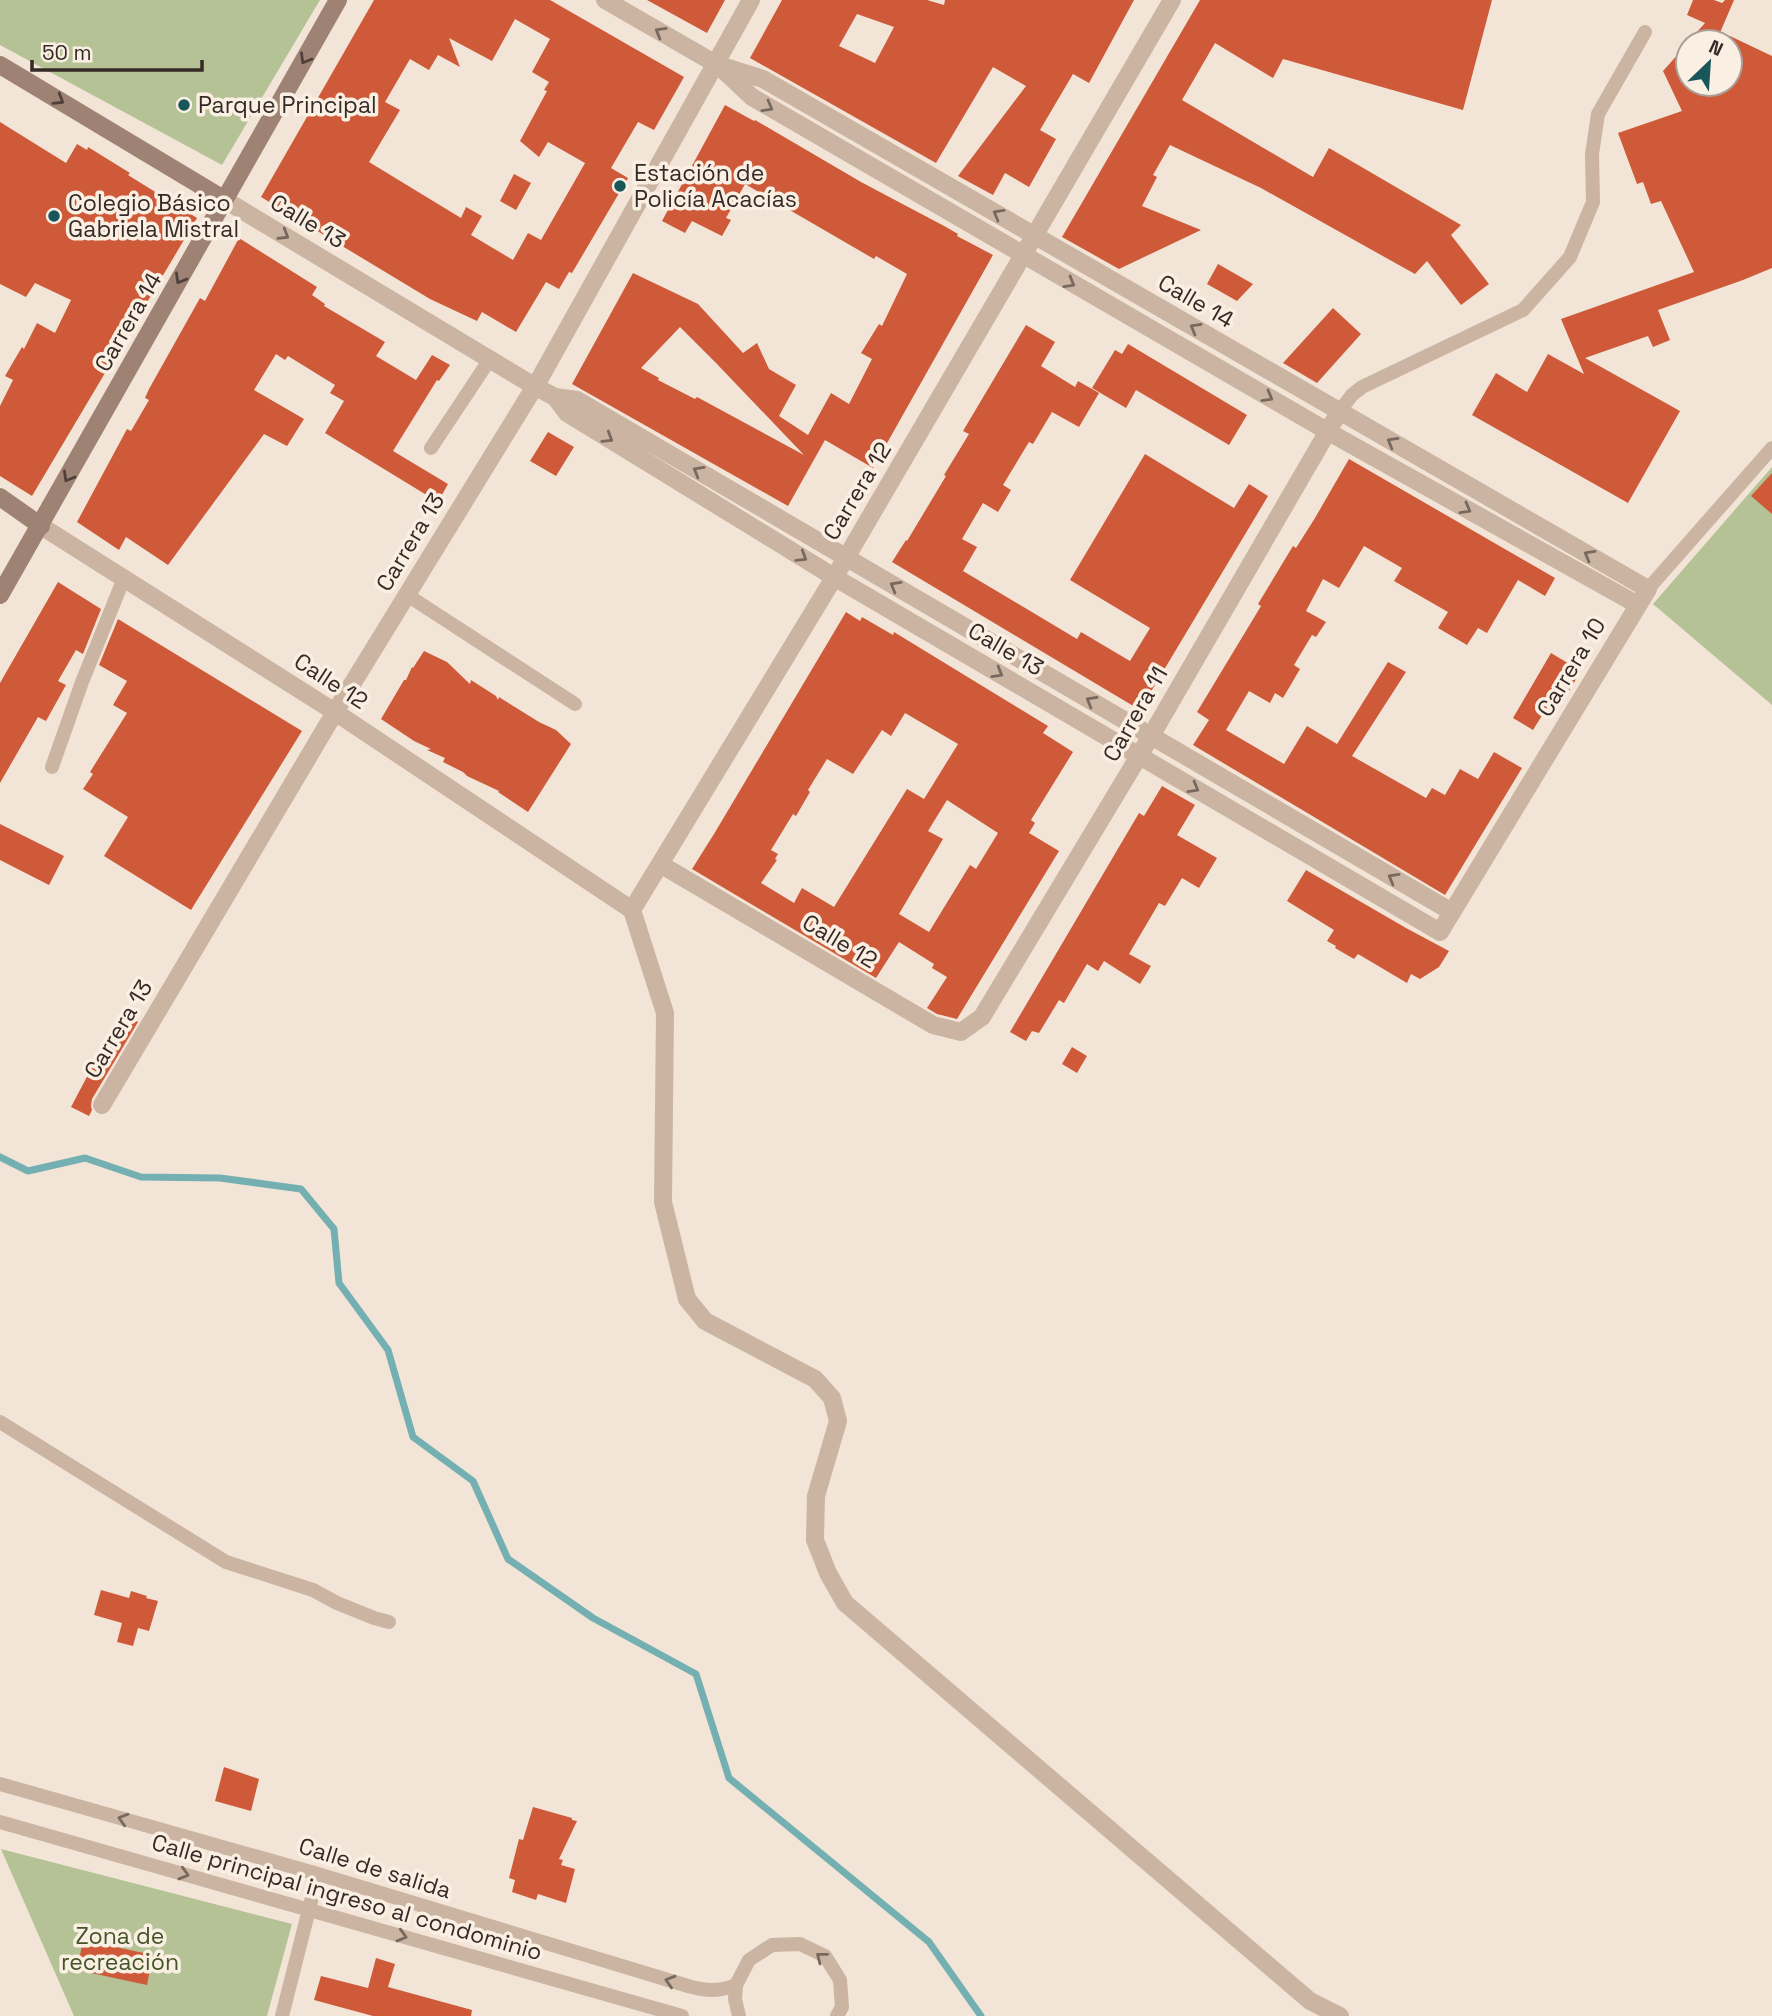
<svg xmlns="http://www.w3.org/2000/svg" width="1772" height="2016" viewBox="0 0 1772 2016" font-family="'Space Grotesk',sans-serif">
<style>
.green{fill:#b4c296}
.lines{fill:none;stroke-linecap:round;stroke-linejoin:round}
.stream{stroke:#74b0b1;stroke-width:7}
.building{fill:#ce5a39;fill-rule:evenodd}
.lane{stroke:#cbb4a2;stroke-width:14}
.street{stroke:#cbb4a2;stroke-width:18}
.secondary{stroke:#9e8274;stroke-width:18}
.oneway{stroke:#78685d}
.oneway2{stroke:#4f4039}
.poi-dot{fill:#185659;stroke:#faefe3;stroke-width:2.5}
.labels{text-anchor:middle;stroke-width:7;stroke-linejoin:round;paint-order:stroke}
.poi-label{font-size:23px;fill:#352a25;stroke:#faefe3;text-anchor:start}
.street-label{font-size:23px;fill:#352a25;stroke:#faefe3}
.park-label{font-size:23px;fill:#455527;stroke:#faefe3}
</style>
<rect width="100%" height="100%" fill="#f2e5d7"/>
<path class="green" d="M0 0H320L222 165 0 45Z
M1772 467V705L1653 604Z
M1 1849 292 1924 267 2016H74Z"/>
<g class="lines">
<path class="stream" d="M0 1157 28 1171 85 1158 141 1177 220 1178 301 1189 334 1229 339 1283 388 1350 413 1437 473 1481 508 1559 593 1618 696 1674 729 1778 929 1942 981 2016"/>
</g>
<path class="building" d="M374 0H550L684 77 654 130 638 122 611 168 628 178 572 273 569 272 559 289 546 282 516 332 482 312 477 321 430 299 261 197ZM515 19 550 39 532 72 549 82 544 90 547 91 520 141 539 157 548 142 585 163 541 240 528 233 513 260 471 235 482 216 466 207 461 218 369 162 400 110 385 102 410 59 429 70 438 55 460 67 449 38 492 61Z
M647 0H725L707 33Z
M782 0H927L944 5 945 0H1134L1089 83 1073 74 1040 130 1056 139 1029 187 1005 173 993 195 958 176 1026 86 993 67 936 163 750 58ZM857 14 894 27 875 63 839 46Z
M1200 0H1492L1463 110 1283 59 1273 78 1215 43 1182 100 1313 177 1329 148 1461 225 1451 235 1489 284 1461 305 1427 261 1415 274 1261 188 1170 145 1153 175 1157 177 1142 206 1201 230 1119 269 1062 237Z
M1693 0H1714L1722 3 1725 0H1734L1716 42H1688L1705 23 1687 15Z
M1730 36 1772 56V268L1743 280 1658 310 1670 340 1653 347 1648 336 1585 358 1680 411 1628 503 1472 415 1496 373 1527 392 1548 354 1584 374 1561 319 1694 272 1661 201 1651 204 1643 182 1637 184 1618 133 1682 111 1663 71 1688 43V84H1730Z
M725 105 754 121 755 120 861 182 946 227 958 234 957 236 993 255 873 468 825 440 788 506 572 384 633 273 698 304 743 353 757 343 769 369 796 385 779 416 808 435 831 393 849 404 872 359 861 353 879 324 882 326 907 274 876 256 874 259 745 184 726 218 731 220 722 236 692 221 685 233 662 221ZM680 327 716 363 804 455 697 397 695 399 658 380 659 378 641 368Z
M0 122 66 163 77 144 87 150 88 147 130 173 128 175 197 218 32 496 0 476V406L13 380 5 376 22 347 24 349 37 323 55 333 71 300 35 283 26 297 0 284Z
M514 174 531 183 516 210 500 201Z
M239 238 317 287 312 295 325 304 324 306 385 342 376 356 416 380 432 355 450 365 439 381 437 380 393 451 448 484 438 502 325 433 344 401 330 393 335 385 288 356 285 360 276 354 254 390 304 419 287 446 264 434 168 565 126 537 119 550 77 522 127 429 131 431 149 400 145 398 149 389 200 298 205 301Z
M1218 264 1253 284 1237 301 1207 284Z
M1333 308 1361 334 1317 383 1283 363Z
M1026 325 1055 342 1041 366 1075 387 1078 381 1099 393 1079 427 1052 412 1033 444 1029 442 1003 485 1011 490 998 512 983 503 962 539 977 547 963 571 1077 639 1081 632 1130 661 1150 628 1070 580 1145 454 1234 508 1249 484 1268 496 1140 710 892 562 906 540 907 541 946 476 944 475 969 434 963 431Z
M1128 344 1247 415 1229 445 1136 390 1126 408 1092 388 1115 350 1122 354Z
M548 432 574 447 556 476 530 461Z
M1349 459 1555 578 1545 596 1518 580 1487 633 1478 628 1467 645 1438 628 1448 612 1394 581 1402 568 1364 546 1339 588 1323 579 1306 611 1326 622 1316 637 1312 635 1294 665 1300 669 1283 698 1275 693 1270 703 1249 691 1226 730 1284 764 1307 726 1337 744 1388 662 1406 672 1352 756 1426 798 1432 788 1445 795 1460 769 1478 779 1494 752 1522 768 1445 895 1193 745 1209 720 1197 712 1261 606 1258 604 1293 546 1296 548 1315 518Z
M1772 473V514L1751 496Z
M58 582 101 609 83 654 76 650 58 681 66 685 46 721 38 717 0 783V683Z
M846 612 860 621 862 617 893 635 894 632 1048 726 1043 733 1073 752 1031 820 1035 823 1029 833 1059 851 957 1019 937 1014 927 1008 947 977 932 968 934 964 899 942 876 978 692 869 714 834ZM905 713 958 744 924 799 907 789 834 907 802 888 794 903 761 883 777 860 775 859 778 854 771 850 793 814 796 816 810 792 808 790 827 759 853 774 882 730 891 736ZM947 800 998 833 976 869 970 865 929 932 899 914 943 839 928 831Z
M118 619 302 731 191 910 104 856 128 817 83 789 93 774 90 772 127 713 113 705 127 681 99 665Z
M424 651 447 662 470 684 471 680 496 696 498 700 499 697 539 722 556 730 571 744 528 812 498 792 499 791 467 776 463 772 443 762 445 758 427 750 431 749 414 741 381 719 404 680H406L412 667 413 668Z
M1551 653 1581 671 1560 706 1551 701 1533 730 1513 718Z
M1162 786 1195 805 1177 835 1217 858 1199 888 1182 878 1165 906 1159 903 1129 954 1151 966 1140 984 1104 961 1098 971 1087 964 1064 1003 1059 1000 1039 1033 1032 1031 1026 1041 1010 1032 1139 813 1144 816Z
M0 824 64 856 49 885 0 860Z
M1306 870 1406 928 1449 951 1439 967 1420 979 1411 974 1407 983 1358 954 1354 959 1335 948 1336 946 1327 941 1334 930 1287 901Z
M125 1015 138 1022 92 1099 91 1106 92 1110 89 1116 71 1107 90 1071Z
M1072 1047 1087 1056 1077 1073 1062 1064Z
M101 1590 129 1598 131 1591 147 1596 146 1598 158 1601 149 1631 138 1628 133 1646 117 1642 122 1623 94 1615Z
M224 1767 259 1779 251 1811 215 1801Z
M533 1807 572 1818V1820L577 1821 559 1859 563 1860 561 1865 575 1869 566 1903 538 1894 536 1900 512 1892 515 1880 509 1878 519 1839 523 1840Z
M83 1940 153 1955 147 1985 77 1970Z
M376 1958 395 1964 388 1987 472 2010 471 2016H373L314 2000 321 1976 368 1988Z"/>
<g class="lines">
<path class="lane" d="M1339 412 1352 395 1362 387 1523 310 1570 257 1593 202 1592 154 1598 114 1645 32
M431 448 490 359
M1648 589 1772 448
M407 595 575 704
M52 767 82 682 124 578
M0 1422 226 1562 313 1590 337 1603 374 1618 389 1622
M0 1784 318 1874 688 1986C706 1991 718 1992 736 1985
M0 1822 682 2016
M282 2016 318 1874
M739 2016 735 1999 736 1985 749 1960 772 1945 800 1944 825 1956 840 1980 842 2007 837 2016"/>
<path class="street" d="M1172 0 846 558 632 910 665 1013 663 1202 687 1299 705 1321 815 1379 832 1398 838 1421 816 1496 815 1540 828 1573 845 1603 1310 2001 1340 2016
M721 68 752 97 1327 431 1638 605
M225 200 534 386 555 397 577 400 1452 912
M555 397 567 413 834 577 1440 932 1648 589 763 79 716 64 605 0
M41 526 335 712 632 910
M660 864 933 1025 961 1032 982 1017 1151 736 1339 412
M102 1105 335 712 540 378 751 0"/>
<path class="secondary" d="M0 65 225 200
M0 497 41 526
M0 595 338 0"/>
</g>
<defs><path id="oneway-chevron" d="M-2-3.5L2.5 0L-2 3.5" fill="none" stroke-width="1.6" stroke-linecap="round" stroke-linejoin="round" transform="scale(1.75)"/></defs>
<g class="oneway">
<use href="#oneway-chevron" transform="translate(660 32) rotate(-150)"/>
<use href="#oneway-chevron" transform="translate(768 107) rotate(30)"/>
<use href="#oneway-chevron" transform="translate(998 214) rotate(-150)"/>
<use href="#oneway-chevron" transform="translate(284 235) rotate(31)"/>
<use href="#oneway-chevron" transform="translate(1070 283) rotate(30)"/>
<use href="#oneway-chevron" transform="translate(1195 328) rotate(-150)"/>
<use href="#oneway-chevron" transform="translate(1268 397) rotate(30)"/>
<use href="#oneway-chevron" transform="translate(608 438) rotate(32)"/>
<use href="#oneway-chevron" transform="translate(1392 442) rotate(-150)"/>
<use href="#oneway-chevron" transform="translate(698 471) rotate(-150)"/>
<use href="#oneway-chevron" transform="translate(1466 509) rotate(29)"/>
<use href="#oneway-chevron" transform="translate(1589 555) rotate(-150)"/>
<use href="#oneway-chevron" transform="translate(802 557) rotate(32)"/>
<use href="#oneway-chevron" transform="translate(895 586) rotate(-150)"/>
<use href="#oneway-chevron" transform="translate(998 673) rotate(30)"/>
<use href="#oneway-chevron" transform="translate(1091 701) rotate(-150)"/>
<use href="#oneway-chevron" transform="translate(1194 788) rotate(30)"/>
<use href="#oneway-chevron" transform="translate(1393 878) rotate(-150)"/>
<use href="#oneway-chevron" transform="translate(123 1819) rotate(-164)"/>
<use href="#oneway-chevron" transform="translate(184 1874) rotate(16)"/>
<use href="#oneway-chevron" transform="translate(402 1936) rotate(16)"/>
<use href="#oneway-chevron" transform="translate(821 1957) rotate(-142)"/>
<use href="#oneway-chevron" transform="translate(670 1981) rotate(-163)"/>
</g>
<g class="oneway2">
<use href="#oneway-chevron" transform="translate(305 59) rotate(120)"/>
<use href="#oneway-chevron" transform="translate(59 100) rotate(31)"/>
<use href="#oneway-chevron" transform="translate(180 279) rotate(120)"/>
<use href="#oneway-chevron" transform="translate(68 477) rotate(120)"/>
</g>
<g class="poi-dot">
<circle cx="184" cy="105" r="7"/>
<circle cx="620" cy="186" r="7"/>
<circle cx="54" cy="216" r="7"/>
</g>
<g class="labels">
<g class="poi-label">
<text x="198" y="113">Parque Principal</text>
<text x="634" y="181">Estación de<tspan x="634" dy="26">Policía Acacías</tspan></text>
<text x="68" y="211">Colegio Básico<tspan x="68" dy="26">Gabriela Mistral</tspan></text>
</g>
<g class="street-label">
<text transform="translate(308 221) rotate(31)" y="8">Calle 13</text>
<text transform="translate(1196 301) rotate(30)" y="8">Calle 14</text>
<text transform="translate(128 322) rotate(-60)" y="8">Carrera 14</text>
<text transform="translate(857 491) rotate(-59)" y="8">Carrera 12</text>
<text transform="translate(410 542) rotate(-59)" y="8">Carrera 13</text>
<text transform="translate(1006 649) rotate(30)" y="8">Calle 13</text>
<text transform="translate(1571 667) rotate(-59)" y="8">Carrera 10</text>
<text transform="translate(331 681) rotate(33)" y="8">Calle 12</text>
<text transform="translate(1135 714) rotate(-60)" y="8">Carrera 11</text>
<text transform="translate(840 941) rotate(31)" y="8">Calle 12</text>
<text transform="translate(118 1029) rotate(-59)" y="8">Carrera 13</text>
<text transform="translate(375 1868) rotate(17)" y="8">Calle de salida</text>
<text transform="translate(347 1897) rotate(16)" y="8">Calle principal ingreso al condominio</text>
</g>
<g class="park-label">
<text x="120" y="1944">Zona de<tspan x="120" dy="26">recreación</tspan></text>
</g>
</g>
<g transform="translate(1709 63) rotate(25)"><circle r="33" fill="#faefe3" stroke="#aba097" stroke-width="2"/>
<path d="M0-5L12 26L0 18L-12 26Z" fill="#185659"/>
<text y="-10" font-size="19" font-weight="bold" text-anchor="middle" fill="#352a25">N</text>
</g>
<path d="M32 60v10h170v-10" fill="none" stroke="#352a25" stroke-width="3.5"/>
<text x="42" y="60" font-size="21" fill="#352a25" stroke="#faefe3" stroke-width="5" paint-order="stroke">50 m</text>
</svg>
